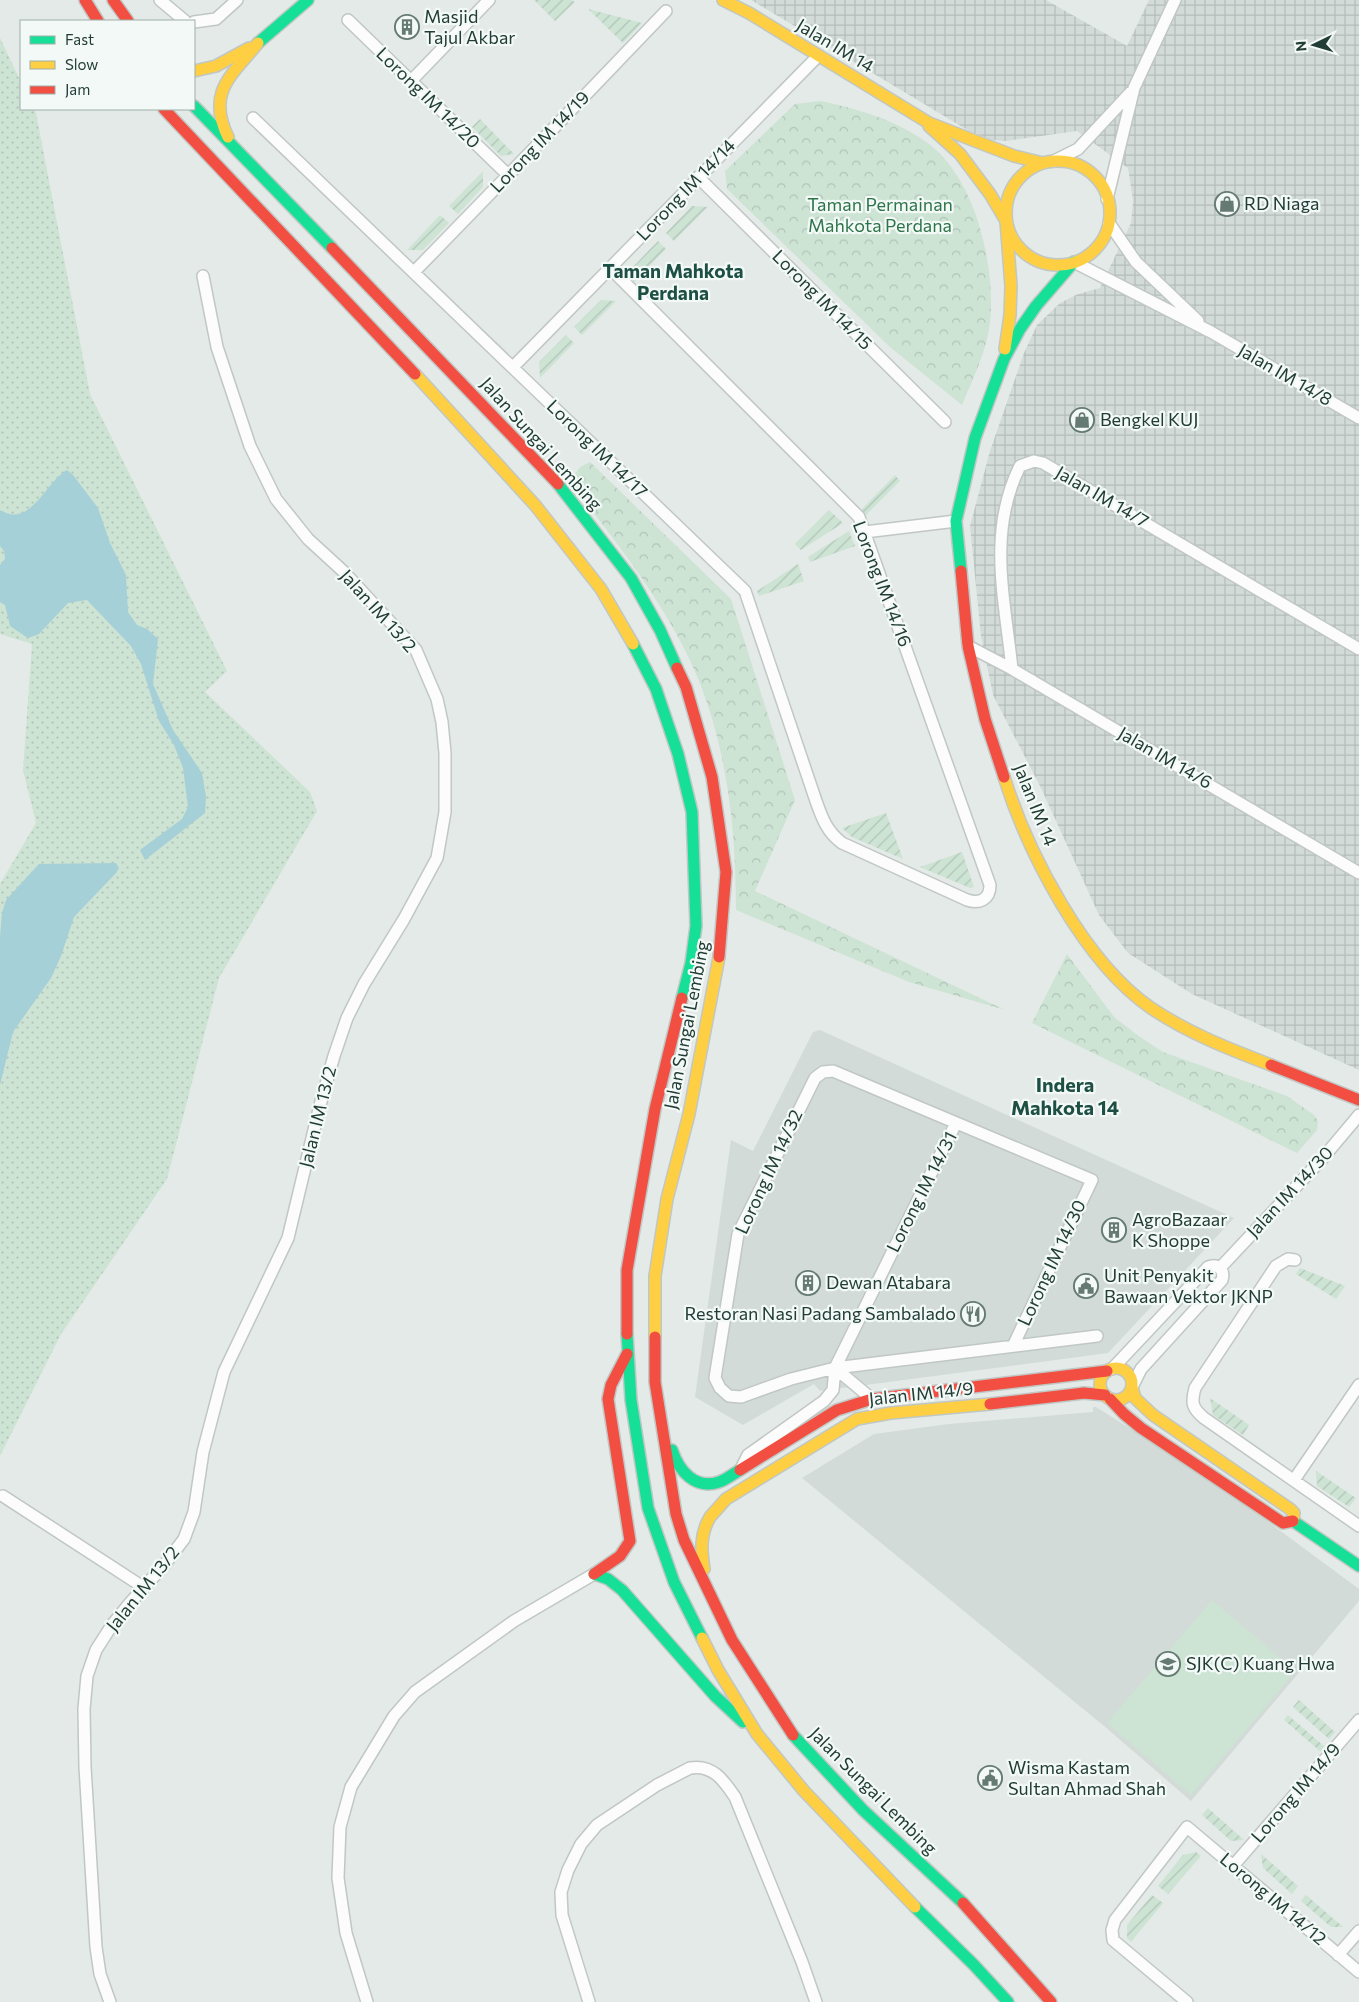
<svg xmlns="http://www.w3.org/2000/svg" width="1359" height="2002" viewBox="0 0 1359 2002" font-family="Commissioner,sans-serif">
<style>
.built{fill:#d2dbd7}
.industrial{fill:url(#industrial-grid)}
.grass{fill:url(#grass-dots)}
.forest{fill:url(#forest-crowns)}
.garden{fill:url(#garden-furrows)}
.pitch{fill:#cde3d4}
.water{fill:#a6d0d8}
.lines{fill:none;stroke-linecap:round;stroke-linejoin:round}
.street-casing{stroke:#c1c7c4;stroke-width:14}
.fast-casing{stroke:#c0c7c4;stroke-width:14}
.slow-casing{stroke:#c0c7c4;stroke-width:14}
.jam-casing{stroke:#c0c7c4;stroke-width:14}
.street{stroke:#fbfcfb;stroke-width:11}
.fast{stroke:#16e098;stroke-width:11}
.slow{stroke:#ffcf43;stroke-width:11}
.jam{stroke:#f24e42;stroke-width:11}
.labels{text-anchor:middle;stroke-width:4.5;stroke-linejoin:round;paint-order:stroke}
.poi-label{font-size:18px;fill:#223d36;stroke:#f3f9f6;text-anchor:start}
.street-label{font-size:18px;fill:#223d36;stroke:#f3f9f6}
.park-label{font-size:18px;fill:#2d7449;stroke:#f3f9f6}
.neighbourhood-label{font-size:19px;font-weight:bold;fill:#1e4f44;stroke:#f3f9f6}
.quarter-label{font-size:20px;font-weight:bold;fill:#1e4f44;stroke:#f3f9f6}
</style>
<defs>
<pattern id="industrial-grid" width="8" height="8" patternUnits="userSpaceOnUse" patternTransform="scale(1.25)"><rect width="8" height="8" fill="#d2dbd7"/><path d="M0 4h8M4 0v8" fill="none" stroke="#b4bdb9"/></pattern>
<pattern id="grass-dots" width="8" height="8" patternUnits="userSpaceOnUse" patternTransform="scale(1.25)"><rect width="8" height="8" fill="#cde3d4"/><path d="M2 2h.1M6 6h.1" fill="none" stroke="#b0c4b7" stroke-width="1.8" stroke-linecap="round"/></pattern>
<pattern id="forest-crowns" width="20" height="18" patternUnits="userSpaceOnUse" patternTransform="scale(1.25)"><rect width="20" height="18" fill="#cde3d4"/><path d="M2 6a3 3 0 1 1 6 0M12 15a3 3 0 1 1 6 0" fill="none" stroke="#b0c4b7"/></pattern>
<pattern id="garden-furrows" width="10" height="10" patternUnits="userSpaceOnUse" patternTransform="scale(1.25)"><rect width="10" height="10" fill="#cde3d4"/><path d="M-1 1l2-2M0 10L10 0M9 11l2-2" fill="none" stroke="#b0c4b7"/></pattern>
</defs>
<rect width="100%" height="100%" fill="#e4eae7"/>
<path class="built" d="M820 1030 1234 1218 1108 1353 820 1391 814 1384 743 1425 695 1397 731 1140 753 1151 813 1032Z
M1093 1407H1096L1209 1478 1359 1589V1601L1191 1801 1104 1726 802 1478 874 1434 949 1424 1093 1412Z"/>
<path class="industrial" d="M751 0H1046L1127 46 1149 0H1359V1070L1192 994 1128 953 1099 915 1041 788 993 695 981 636 970 526 990 451 1024 353 1037 325 1060 303 1078 294 1100 288 1131 223 1133 200 1128 168 1077 131 1006 141 992 140 969 131Z"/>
<path class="grass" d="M0 38 21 82V109H34L36 113 90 394 227 671 205 692 310 792 317 811 219 978 167 1179 61 1334 0 1456V884L36 823 23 770 32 644 0 634Z"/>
<path class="forest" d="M820 101C858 109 894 119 926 142 975 175 996 266 990 322 987 351 973 378 962 405L890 347 727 189 725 171 795 104Z
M590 462 731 599 795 800 755 891 1005 1010 909 982 736 910C736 828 727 745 694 669 664 602 617 543 573 486L571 479 580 467Z
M1067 954 1114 1017 1140 1037 1163 1052 1287 1096 1314 1115 1318 1121 1317 1130 1297 1153 1032 1023Z"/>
<path class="garden" d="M534 0H571L575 2 555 21Z
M588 9 642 23 623 43Z
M480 119 514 154 501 156 472 127Z
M483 171V187L458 214 449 206Z
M692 206 708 207 674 241 666 233Z
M440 215 449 223 423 250H407Z
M658 241 666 249 633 283 632 268Z
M601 300 616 301 582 335 574 327Z
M566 335 574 343 540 378 539 362Z
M895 475 900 481 866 515 861 510Z
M829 510 843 523 801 550 795 544Z
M849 531 855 546 810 562 808 557Z
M798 564 804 581 759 596 757 591Z
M886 813 903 859 852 837 842 828Z
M962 852 974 887 970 888 920 867Z
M1300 1268 1345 1286 1336 1299 1296 1274Z
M1210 1398 1249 1425 1243 1435 1213 1415Z
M1316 1471 1356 1498 1349 1507 1317 1486Z
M1299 1700 1335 1732 1329 1739 1293 1707Z
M1288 1715 1325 1747 1321 1752 1284 1720Z
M1208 1808 1244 1840 1231 1841 1202 1815Z
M1196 1852 1201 1856 1168 1894 1158 1886 1183 1855Z
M1261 1854 1298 1886 1292 1894 1263 1868Z
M1152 1895 1163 1903 1131 1942 1127 1938V1925Z
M1306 1895 1343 1927H1331L1301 1901Z"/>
<path class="pitch" d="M1212 1600 1296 1671 1191 1795 1107 1723Z"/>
<path class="water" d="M67 470 73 475 98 508 110 543 126 575 128 612 137 625 147 629 158 639 153 684 173 730 202 773 206 797 205 813 145 860 140 850 182 819 188 807 183 768 174 745 159 721 141 664 131 646 87 600 68 603 39 634 28 638 10 626 5 605 0 602V565L5 559 4 551 0 546V510C31 529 46 481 67 470Z
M116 863 119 868 116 873 74 917 61 956 51 978 13 1032 0 1085V937L2 913 6 900 39 864Z"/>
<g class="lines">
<defs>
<path id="street" d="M160 0 185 21
M348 20 508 175
M194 22 216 19 237 0
M411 81 489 0
M253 118 745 591 816 801C822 818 827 832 842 843L967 900C979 904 990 900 990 885L859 517 610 268
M1054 161 1078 149 1131 92
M698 177 945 422
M1107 199 1134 88 1175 0
M1109 223 1136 262 1198 321
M1074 262 1211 332 1359 418
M414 272 550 132 666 11
M513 367 818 56
M865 532 956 521
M968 646 1012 669 1359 873
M1012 669C1005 600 987 532 1020 466L1034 461 1043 463 1359 649
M1295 1260 1288 1259 1276 1266 1195 1388C1191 1403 1192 1408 1204 1418L1359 1526
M1220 1268 1322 1159 1359 1115
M1013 1346 1092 1180 833 1071 823 1072 815 1078 738 1234 715 1378 720 1388 729 1396 741 1397 791 1379 835 1368 1097 1336
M835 1368 872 1399
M1112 1369 1208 1267C1218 1263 1225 1270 1222 1280L1141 1369 1132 1387
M741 1469 748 1455 824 1401 833 1390 835 1368 956 1123
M1294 1480 1359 1385
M3 1496 143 1587
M1233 1866 1359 1720
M1338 1955 1359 1931
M110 2002 100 1974 96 1947 85 1767 84 1709 87 1676 96 1650 112 1625 130 1603 165 1564 184 1539 194 1512 203 1452 224 1372 288 1238 320 1105 334 1056 347 1018 364 984 404 919 437 858 445 812V753L442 722 437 699 416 650 344 572 308 539 276 499 250 446 217 347 203 276
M367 2002 346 1933 338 1878 340 1827 351 1787 394 1716 415 1692 514 1621 594 1574
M589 2002 562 1915 561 1892 568 1870 581 1844 597 1825 657 1785 690 1768C713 1764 724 1781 735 1797L802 1962 816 2002
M1187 2002 1113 1940 1112 1930 1115 1920 1187 1827 1359 1972"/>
<path id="fast" d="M258 43 308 0
M194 106 332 248
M558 484 631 578 660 630 677 668
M961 571 956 521 975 438 1004 359 1020 329 1036 306 1074 262
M633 644 656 689 678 754 692 812 696 926 691 963 682 998
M627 1334 631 1400 648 1508 674 1582 702 1638
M672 1450C679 1471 695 1490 719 1482 726 1480 733 1474 740 1470
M1293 1521 1359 1566
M594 1574 608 1579 622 1590 715 1696 743 1722
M793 1735 863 1810 963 1903
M915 1907 974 1965 1008 2002"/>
<path id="slow" d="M723 0 749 13 929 123 1014 156 1043 163
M194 71 216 66 249 48
M929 123V126L960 154 990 194 1006 221 1011 286 1010 315 1005 349
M228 137C206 92 232 75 258 43
M1006 213a52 52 0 1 1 104 0a52 52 0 1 1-104 0Z
M415 374 535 505 601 589 633 644
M1004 777C1028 853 1084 962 1151 1008 1188 1033 1229 1049 1271 1065
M655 1337V1276L667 1199 689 1114 719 957
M1100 1384a16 16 0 1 1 32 0a16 16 0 1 1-32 0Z
M1132 1387 1135 1398 1153 1415 1290 1509 1294 1513 1293 1521
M710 1517 726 1499 857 1419 891 1413 990 1404
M704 1569C701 1550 700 1534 710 1517
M702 1638 718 1670 757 1734 804 1791 915 1907"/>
<path id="jam" d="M85 0 98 21
M113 0 128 21
M164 109 415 374
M332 248 558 484
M961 571 968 646 985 719 1004 777
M677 668 686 687 712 777 726 872 719 957
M1271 1065 1359 1100
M627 1334V1270L655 1109 682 998
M655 1337V1382L676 1514 684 1540 732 1640 793 1735
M1110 1399 1124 1414 1141 1428 1283 1523 1293 1521
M990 1404 1084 1393 1105 1395
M740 1470 837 1410 872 1399 1107 1371
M594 1574 620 1556 630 1541 608 1399 611 1385 627 1354
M963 1903 1051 2002"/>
</defs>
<use href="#street" class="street-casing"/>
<use href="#fast" class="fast-casing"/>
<use href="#slow" class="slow-casing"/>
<use href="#jam" class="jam-casing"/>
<use href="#street" class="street"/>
<use href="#fast" class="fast"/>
<use href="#slow" class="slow"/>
<use href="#jam" class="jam"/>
</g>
<defs>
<symbol id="building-ring" viewBox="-11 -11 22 22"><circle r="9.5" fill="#f3f9f6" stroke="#667a74" stroke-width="1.5"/><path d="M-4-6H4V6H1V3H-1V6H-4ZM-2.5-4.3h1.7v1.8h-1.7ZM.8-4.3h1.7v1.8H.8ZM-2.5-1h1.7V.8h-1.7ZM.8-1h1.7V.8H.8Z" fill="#667a74"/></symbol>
<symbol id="shop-ring" viewBox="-11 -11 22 22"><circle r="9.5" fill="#f3f9f6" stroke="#667a74" stroke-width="1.5"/><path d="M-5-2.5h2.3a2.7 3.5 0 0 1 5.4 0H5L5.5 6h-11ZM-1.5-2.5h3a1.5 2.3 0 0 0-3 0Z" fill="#667a74"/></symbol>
<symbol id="civic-ring" viewBox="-11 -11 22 22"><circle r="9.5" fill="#f3f9f6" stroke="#667a74" stroke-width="1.5"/><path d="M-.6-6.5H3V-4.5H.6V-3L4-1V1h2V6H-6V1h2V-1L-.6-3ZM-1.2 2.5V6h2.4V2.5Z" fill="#667a74"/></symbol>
<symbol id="restaurant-ring" viewBox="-11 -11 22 22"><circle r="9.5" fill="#f3f9f6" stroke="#667a74" stroke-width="1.5"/><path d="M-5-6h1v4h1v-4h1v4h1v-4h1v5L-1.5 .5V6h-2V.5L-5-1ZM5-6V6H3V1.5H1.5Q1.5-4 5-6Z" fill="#667a74"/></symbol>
<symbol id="school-ring" viewBox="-11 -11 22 22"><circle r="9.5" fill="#f3f9f6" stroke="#667a74" stroke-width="1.5"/><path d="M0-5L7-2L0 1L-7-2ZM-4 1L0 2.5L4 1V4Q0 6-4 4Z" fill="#667a74"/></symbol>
</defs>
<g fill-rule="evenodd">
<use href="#building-ring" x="393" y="13" width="28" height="28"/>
<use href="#shop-ring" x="1213" y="190" width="28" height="28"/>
<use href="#shop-ring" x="1068" y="406" width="28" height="28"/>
<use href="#building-ring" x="1100" y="1216" width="28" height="28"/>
<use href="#building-ring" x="794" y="1269" width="28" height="28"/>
<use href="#civic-ring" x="1072" y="1272" width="28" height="28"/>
<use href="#restaurant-ring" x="959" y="1300" width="28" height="28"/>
<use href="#school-ring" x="1154" y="1650" width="28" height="28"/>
<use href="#civic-ring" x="976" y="1764" width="28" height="28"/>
</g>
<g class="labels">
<g class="poi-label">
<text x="424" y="23">Masjid<tspan x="424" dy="21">Tajul Akbar</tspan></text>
<text x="1244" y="210">RD Niaga</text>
<text x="1100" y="426">Bengkel KUJ</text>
<text x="1132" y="1226">AgroBazaar<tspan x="1132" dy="21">K Shoppe</tspan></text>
<text x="1104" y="1282">Unit Penyakit<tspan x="1104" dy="21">Bawaan Vektor JKNP</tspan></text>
<text x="826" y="1289">Dewan Atabara</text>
<text x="956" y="1320" text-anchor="end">Restoran Nasi Padang Sambalado</text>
<text x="1186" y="1670">SJK(C) Kuang Hwa</text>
<text x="1008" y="1774">Wisma Kastam<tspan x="1008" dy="21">Sultan Ahmad Shah</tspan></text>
</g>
<g class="street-label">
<text transform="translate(835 46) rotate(31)" y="6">Jalan IM 14</text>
<text transform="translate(428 98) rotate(44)" y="6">Lorong IM 14/20</text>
<text transform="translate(540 142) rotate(-46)" y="6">Lorong IM 14/19</text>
<text transform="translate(686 190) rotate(-46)" y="6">Lorong IM 14/14</text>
<text transform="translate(822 300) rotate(45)" y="6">Lorong IM 14/15</text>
<text transform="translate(1285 375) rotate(30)" y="6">Jalan IM 14/8</text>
<text transform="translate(541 444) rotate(48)" y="6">Jalan Sungai Lembing</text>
<text transform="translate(597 449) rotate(44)" y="6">Lorong IM 14/17</text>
<text transform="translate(1102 497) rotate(30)" y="6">Jalan IM 14/7</text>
<text transform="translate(882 584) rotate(69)" y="6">Lorong IM 14/16</text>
<text transform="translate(378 611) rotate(48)" y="6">Jalan IM 13/2</text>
<text transform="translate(1165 758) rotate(30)" y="6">Jalan IM 14/6</text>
<text transform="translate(1035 805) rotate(68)" y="6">Jalan IM 14</text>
<text transform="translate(687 1025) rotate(-79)" y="6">Jalan Sungai Lembing</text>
<text transform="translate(318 1117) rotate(-76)" y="6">Jalan IM 13/2</text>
<text transform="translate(769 1172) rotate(-65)" y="6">Lorong IM 14/32</text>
<text transform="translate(922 1192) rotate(-63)" y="6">Lorong IM 14/31</text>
<text transform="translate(1290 1192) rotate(-47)" y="6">Jalan IM 14/30</text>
<text transform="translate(1052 1263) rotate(-65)" y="6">Lorong IM 14/30</text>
<text transform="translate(921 1394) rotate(-6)" y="6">Jalan IM 14/9</text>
<text transform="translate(143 1589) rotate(-51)" y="6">Jalan IM 13/2</text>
<text transform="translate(873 1791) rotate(45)" y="6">Jalan Sungai Lembing</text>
<text transform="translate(1296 1793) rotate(-49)" y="6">Lorong IM 14/9</text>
<text transform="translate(1273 1899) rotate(40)" y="6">Lorong IM 14/12</text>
</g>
<g class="park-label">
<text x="880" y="211">Taman Permainan<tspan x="880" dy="21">Mahkota Perdana</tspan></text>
</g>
<g class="neighbourhood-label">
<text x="673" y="278">Taman Mahkota<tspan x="673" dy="22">Perdana</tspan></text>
</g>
<g class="quarter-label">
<text x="1065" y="1092">Indera<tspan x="1065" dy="23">Mahkota 14</tspan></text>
</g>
</g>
<rect x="20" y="20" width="175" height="90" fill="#f3f9f6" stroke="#9faea9"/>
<rect x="30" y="36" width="25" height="8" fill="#16e098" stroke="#9faea9"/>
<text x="65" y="45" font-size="15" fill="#223d36">Fast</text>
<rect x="30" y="61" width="25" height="8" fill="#ffcf43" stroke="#9faea9"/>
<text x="65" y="70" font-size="15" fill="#223d36">Slow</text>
<rect x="30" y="86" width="25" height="8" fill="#f24e42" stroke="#9faea9"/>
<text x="65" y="95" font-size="15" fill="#223d36">Jam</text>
<g transform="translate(1314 45) rotate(265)" stroke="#f3f9f6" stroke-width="4" paint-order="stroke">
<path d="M0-4L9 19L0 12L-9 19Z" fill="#223d36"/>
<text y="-8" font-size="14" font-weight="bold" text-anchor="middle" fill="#223d36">N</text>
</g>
</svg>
